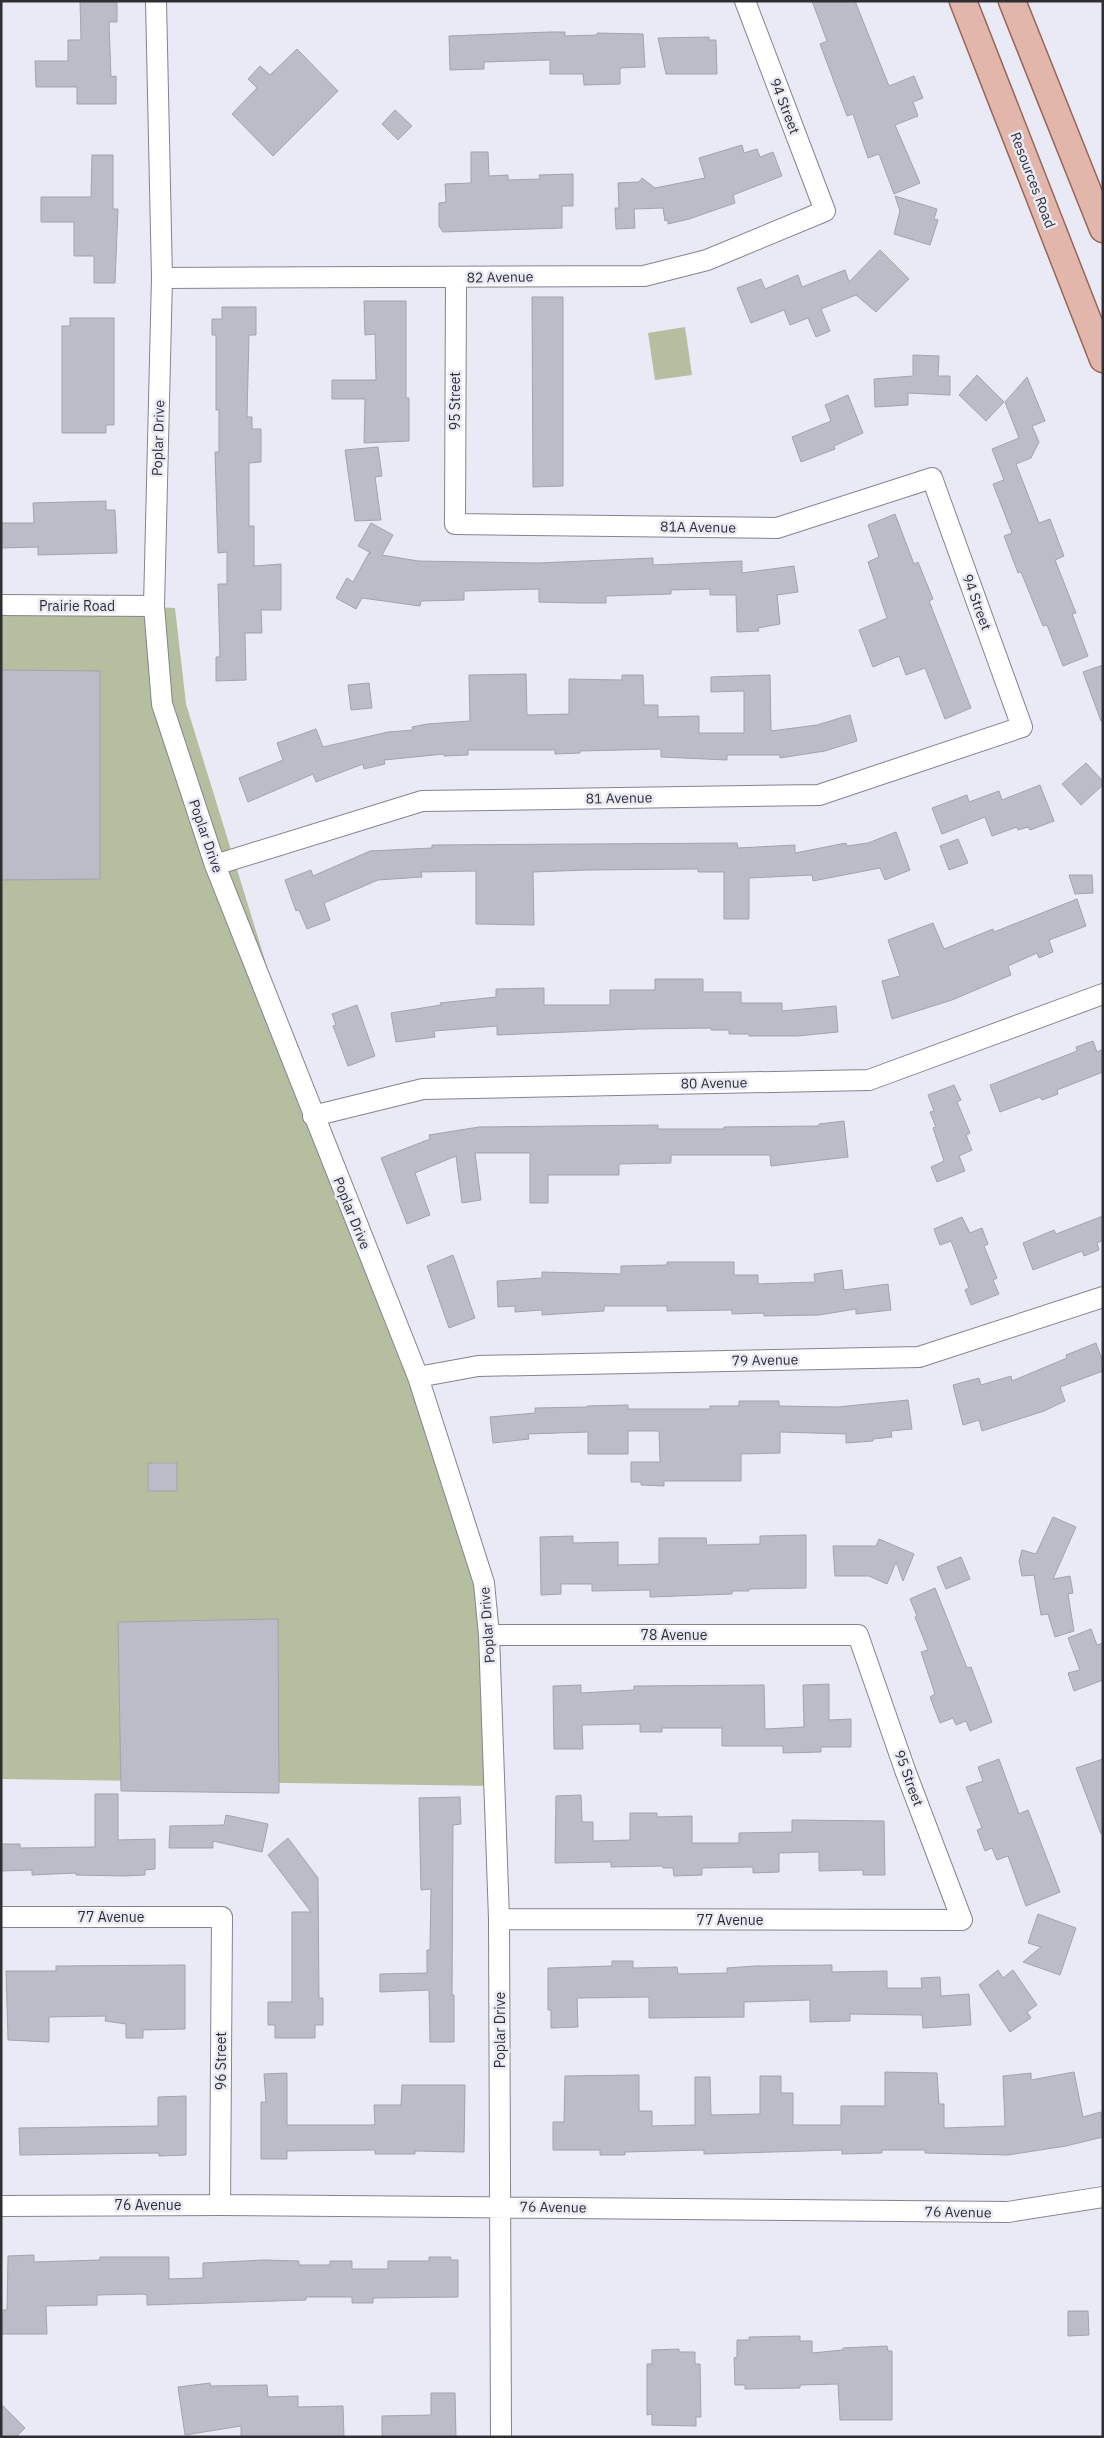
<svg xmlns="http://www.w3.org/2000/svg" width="1104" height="2438" viewBox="0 0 1104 2438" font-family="'IBM Plex Sans',sans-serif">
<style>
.green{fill:#b5be9f}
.building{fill:#bbbcc7;stroke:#a2a3ae}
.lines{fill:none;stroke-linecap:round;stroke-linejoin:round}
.minor-casing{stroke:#84848f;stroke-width:22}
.major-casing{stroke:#97675b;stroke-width:29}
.minor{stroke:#fff;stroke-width:20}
.major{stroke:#e2b6aa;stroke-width:26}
.labels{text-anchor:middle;stroke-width:5;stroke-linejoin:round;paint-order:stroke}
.street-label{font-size:14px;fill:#2f2f33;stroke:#e9eaf6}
</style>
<rect width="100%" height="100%" fill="#e9eaf6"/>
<path class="green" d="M685 327 692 375 655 380 648 333Z
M1 600 175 608 186 704 313 1116 484 1583 494 1786 1 1779Z"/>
<path class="building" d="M80 1H117V22H109L111 77 116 76V104H77V87H36L35 61H68V40H81Z
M812 1H855L889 86 914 76 923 98 913 102 918 116 895 125 920 183 894 194 879 154 868 158 853 114 847 116 820 44 827 41Z
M549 32H565V36L597 35V33L643 34 645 67 620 68V84L584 85 583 74H550V60L484 62V69L450 70 449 36Z
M709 37V40H716L717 74H666L658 38Z
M297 49 338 91 273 156 232 114 257 88 248 79 260 66 270 75Z
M395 110 412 126 398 140 382 124Z
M742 145 744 153 757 149 760 157 773 152 782 176 733 195 735 203 689 219 668 224V220L665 221 663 208 634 209 635 228 616 229 615 208H619L618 183 639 182 642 178 655 188 705 178 699 158Z
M471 152H488L489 176 508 175V180L540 179 539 175 573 174V206H562V228L443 232 439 226V203L446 202 445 184 471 183Z
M92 155H113V209H118L115 283H94V256H74V222H41V197H91Z
M895 196 937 209 934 219 938 220 930 245 894 234 900 211Z
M880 250 909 279 876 312 856 295 821 309 830 331 816 337 808 318 790 325 784 310 751 323 737 288 761 279 765 289 798 275 802 287 845 270 849 282Z
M532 297H563V486L533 487Z
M364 301H406V398H409V441L364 443 365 399H332V380H376L375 334 365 335Z
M222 307H256V335H249L247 417H252V429H261V462L249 463V526H254V566L281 564V610H261L262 633H245L246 680 216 681V657H220L218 584H227V552L218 553 215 452H219V410H216V335H212V319H222Z
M70 318H114V425H106V433H62V326H70Z
M913 355 939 356 938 376H950V395L908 393V405L875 407 874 379 913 376Z
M977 375 1004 402 986 421 959 395Z
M1027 377 1045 421 1032 426 1039 442 1031 458 1016 464 1039 523 1050 519 1064 556 1055 560 1076 613 1072 614 1088 656 1063 666 1047 625 1043 626 1021 572 1018 573 1004 536 1012 533 993 484 1004 480 992 449 1019 438 1005 402Z
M848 395 863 433 834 446 835 449 801 462 792 437 831 421 825 405Z
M378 447 382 476 375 477 381 520 355 521 345 450Z
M106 501V510H115L117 553 38 555V547L1 548V523H34L33 503Z
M895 514 914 564 918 562 933 599 929 601 971 708 945 719 925 668 906 675 899 656 873 667 859 630 887 618 868 562 879 557 868 525Z
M371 523 393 535 382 555 418 561 539 563 653 558V565L742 561V573L794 566 798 592 777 595 780 624 758 628 759 631 737 632 736 595H710V589L671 590V594L606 596V603H581L539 602V589L464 591V600L421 601 420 606 362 598 356 609 336 598 347 578 353 582 369 553H371L358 546Z
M1103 665V721H1101L1083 672Z
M1 670 100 671V879L1 880Z
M526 674 527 715 569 714V679L622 680V675H643L644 705H658V717L699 716V733H744V691L711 692V677L770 675 771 731 817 725 850 715 857 741 825 751 780 758V755H727V760L661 757V749L580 751V753L555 754V750H468V755L444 756V754L384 760 385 764 364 769 363 764 316 782 313 774 248 802 239 778 283 760 277 743 316 729 323 747 388 732 413 730 412 727 427 724 470 721 469 675Z
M369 683 372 708 351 710 348 685Z
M1086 763 1103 781V785L1081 805 1062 784Z
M1040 785 1054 821 1030 830 1028 827 1018 830 1017 827 992 836 985 817 942 834 932 808 967 795 969 802 999 791 1002 800Z
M896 832 910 870 885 880 880 868 813 881 812 875 749 878V919H724V872H698V869L587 870 533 872 534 925 476 924V871L421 872 422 877 378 880 324 903 330 920 307 929 299 910 296 911 285 880 311 870 313 876 370 851 432 848V845L737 843 738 848 795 845V853L846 843 847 846 868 843Z
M958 839 968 863 949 870 940 846Z
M1069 875H1092L1093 893 1075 894Z
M1077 899 1086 926 1049 940 1053 952 1039 958 1037 953 1008 966 1011 975 952 1000 892 1019 882 981 900 976 888 940 933 923 944 949 993 929 994 932Z
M655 979H703V992H741V1003H782V1011L836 1006 838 1032 797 1036H749V1034H729V1030H711V1028L640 1029 497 1035V1026L434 1031 435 1037 396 1042 391 1013 441 1005 440 1003 496 997V989L544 988V1005H610V990H655Z
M357 1005 375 1056 348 1066 333 1026 336 1025 332 1014Z
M1093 1041 1097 1052 1103 1049V1072L1057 1090 1058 1094 1042 1100 1040 1097 1000 1112 990 1085 1077 1051 1076 1047Z
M954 1085 961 1100 957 1102 970 1133 966 1135 972 1150 959 1156 965 1171 937 1182 931 1167 944 1161 933 1128 936 1127 930 1112 934 1111 928 1095Z
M844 1121 848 1157 771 1166 770 1155H671V1163L619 1164V1175H548V1203H530V1153H475L481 1200 462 1203 456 1156 415 1173 430 1215 407 1224 381 1158 430 1139 429 1135 479 1127 658 1125V1129H724V1127L819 1126V1124Z
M1103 1216V1240L1097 1243 1099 1250 1084 1256 1082 1251 1033 1270 1023 1243 1054 1230 1056 1234Z
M962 1217 970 1233 982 1228 988 1244 984 1246 997 1278 993 1280 999 1294 971 1305 965 1290 969 1288 951 1241 940 1245 934 1229Z
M453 1255 475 1318 449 1328 427 1266Z
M667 1262H734V1275H758V1284L815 1282 814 1274 842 1270 844 1290 888 1284 891 1310 856 1314V1309L819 1315 764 1316V1313L732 1314V1310L667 1311V1306H604V1311L542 1315V1310L515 1312V1306L498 1307 497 1281 542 1278V1272L621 1274V1266L667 1265Z
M1096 1343 1103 1362V1371L1060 1387 1065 1401 1044 1411 982 1431 979 1420 963 1425 953 1385 979 1378 981 1385 1011 1376 1012 1381 1067 1358 1066 1355Z
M908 1400 912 1429 891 1431 892 1437 873 1439V1441L846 1443V1434L780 1432V1453L741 1454V1481H664V1486L641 1485V1482H631V1462H660L659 1431H628V1454H588V1432L528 1434 529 1439 493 1443 490 1417 535 1413V1408L587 1407V1406L628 1405V1409H710V1406H739V1401H779V1406L837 1407Z
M148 1463H177V1491H148Z
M1053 1517 1076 1527 1053 1579 1070 1576 1073 1593 1068 1594 1074 1631 1055 1637 1048 1614 1041 1615 1034 1575 1022 1576 1019 1561 1022 1550 1036 1554Z
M806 1535V1588L749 1589V1591H732V1594L650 1597V1590L592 1591V1584H561V1594L541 1595 540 1537 573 1536V1543L618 1542V1565L659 1564V1538H706L707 1545 760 1544V1536Z
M879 1539 914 1554 903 1581 896 1562 887 1584 869 1576H835L833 1546H876Z
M961 1557 970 1579 946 1589 937 1567Z
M935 1588 967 1668 971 1667 992 1722 970 1731 966 1721 956 1725 953 1718 940 1723 930 1697 935 1694 921 1652 928 1650 915 1617 917 1616 910 1599Z
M278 1619 279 1793 121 1791 118 1622Z
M1091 1629 1097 1645 1103 1643V1680L1074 1691 1068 1673 1080 1670 1068 1638Z
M829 1684V1720L851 1719V1747H821V1752L783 1753V1746H722V1728H662V1732H640V1724L582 1725 583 1749H554L553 1686 581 1685V1693L634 1690V1686L764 1685 765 1729 804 1727 803 1685Z
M999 1759 1019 1814 1028 1810 1060 1892 1026 1906 1008 1856 997 1860 992 1848 985 1851 977 1830 982 1828 966 1787 983 1781 978 1767Z
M1103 1759V1833L1101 1834 1076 1768Z
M95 1794H118V1840L155 1839V1869L145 1870V1875L124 1876 76 1875V1873L32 1875V1870L1 1871V1844H20V1848L95 1847Z
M581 1795 582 1822H593V1841L630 1840V1813H657V1817L692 1816V1843H739V1833L792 1832V1820L884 1821 885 1875H863V1870L819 1871V1852L779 1853V1872L753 1873V1867L702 1868V1875L674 1876 673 1868H663V1866L611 1867V1862L555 1863 556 1796Z
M460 1797 461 1824 453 1825 452 1995H454V2042H430L429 1990 380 1992V1974L427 1973V1950H430L431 1889 421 1890 419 1798Z
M226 1815 268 1824 262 1852 213 1841V1848H169L170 1826 224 1825Z
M288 1838 318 1878 319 1998H323V2025H315V2038H275V2025H268V2002H292V1912H311L268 1855Z
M1038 1914 1076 1928 1060 1975 1023 1962 1041 1947 1028 1943Z
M612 1961H633V1968L677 1967 678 1974 727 1973V1968L755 1966 832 1965V1972L887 1971V1988H922L921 1978 940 1977 941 1996 969 1994 971 2025 923 2028 922 2015 850 2014V2021L810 2022V2000L744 2002V2017L649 2018V1997L577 1998 578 2027 551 2028V2010H548V1968L612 1966Z
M185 1965V2029L143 2030V2038H126V2024L105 2021 106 2016 49 2017V2042L8 2040 6 1971H56V1966Z
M998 1970 1003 1978 1013 1970 1037 2005 1027 2012 1031 2018 1010 2032 979 1985Z
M885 2072 937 2073 939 2104H944V2128L1005 2126 1003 2076 1031 2073V2080L1074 2072 1083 2117 1101 2112 1103 2137 1066 2146 1008 2155 925 2153V2150H882V2153L842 2154V2150L704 2154V2150L625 2152V2155H600V2150H553V2122H564L565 2076 639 2075V2111H652V2126L695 2125V2077H710L711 2115 760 2114V2076H781V2093H793V2125H841V2106H885Z
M287 2073V2125H375L374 2105H401L402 2085H465L464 2152 415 2151V2154H375V2150L287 2151V2159H261V2102H266L264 2074Z
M186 2096V2155L159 2156V2153L20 2155 19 2128 158 2126V2097Z
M34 2255V2262L100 2260V2257H169V2279L203 2278V2263L264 2260 299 2261V2265H330V2261H352V2269H388V2261H429V2257H451L450 2260H458V2297L373 2298V2303H352V2297H306V2300L147 2305V2295L143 2294 97 2295V2305L46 2306 47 2334H1V2310H7L8 2256Z
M1068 2311H1088L1089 2335 1068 2336Z
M800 2336V2341H812V2353L843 2350V2348L887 2346 888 2351H892V2420H840L838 2384 800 2385V2388L745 2389V2385H735L734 2358 737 2357V2340H749V2337Z
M679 2349V2352H695V2364H700L701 2417H696V2426L652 2425V2414L647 2415V2364H652V2350Z
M210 2383 211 2386 267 2385 268 2397 298 2396V2407L343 2406 344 2437H241V2426L185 2435 178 2387Z
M431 2393H455L456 2437H382V2416L431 2415Z
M1 2404 25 2428 16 2437H1Z"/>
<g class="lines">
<defs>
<path id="minor" d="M156 1 162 278 154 606 162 704 215 865 418 1377 484 1583 489 1635 499 1919 501 2437
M162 278 644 276 707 260 825 211 745 1
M1 605 154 606
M215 865 422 801 819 795 1022 727 932 478 777 528 455 524 456 278
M313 1116 423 1089 869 1080 1103 994
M418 1377 478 1366 919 1357 1103 1297
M489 1635H858L905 1770 962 1920 499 1919
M1 1917H222L220 2205
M1 2206 220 2205 1008 2212 1103 2197"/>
<path id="major" d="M963 1 1103 359
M1012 1 1103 229"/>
</defs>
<use href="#minor" class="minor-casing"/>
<use href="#major" class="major-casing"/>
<use href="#minor" class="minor"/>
<use href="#major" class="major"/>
</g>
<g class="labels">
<g class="street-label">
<text transform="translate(785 106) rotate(69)" y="5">94 Street</text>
<text transform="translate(1033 180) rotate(69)" y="5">Resources Road</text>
<text transform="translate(500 277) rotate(-1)" y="5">82 Avenue</text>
<text transform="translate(455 401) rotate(-90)" y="5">95 Street</text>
<text transform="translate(158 438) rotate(-88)" y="5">Poplar Drive</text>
<text transform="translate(698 527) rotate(1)" y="5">81A Avenue</text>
<text transform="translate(977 602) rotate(70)" y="5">94 Street</text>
<text x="77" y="611">Prairie Road</text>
<text transform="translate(619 798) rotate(-1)" y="5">81 Avenue</text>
<text transform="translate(206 836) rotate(71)" y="5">Poplar Drive</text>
<text transform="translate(714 1083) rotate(-1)" y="5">80 Avenue</text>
<text transform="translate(352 1213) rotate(68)" y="5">Poplar Drive</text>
<text transform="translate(765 1360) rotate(-1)" y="5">79 Avenue</text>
<text transform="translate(487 1625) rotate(-94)" y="5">Poplar Drive</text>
<text x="674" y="1640">78 Avenue</text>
<text transform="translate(909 1778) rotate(70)" y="5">95 Street</text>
<text x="111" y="1922">77 Avenue</text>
<text x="730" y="1925">77 Avenue</text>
<text transform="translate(500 2030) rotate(-90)" y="5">Poplar Drive</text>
<text transform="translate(221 2061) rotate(-90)" y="5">96 Street</text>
<text x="148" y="2210">76 Avenue</text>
<text transform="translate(553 2207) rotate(1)" y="5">76 Avenue</text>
<text transform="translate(958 2212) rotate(1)" y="5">76 Avenue</text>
</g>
</g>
<rect width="1104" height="2438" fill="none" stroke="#2f2f33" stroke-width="5"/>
</svg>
